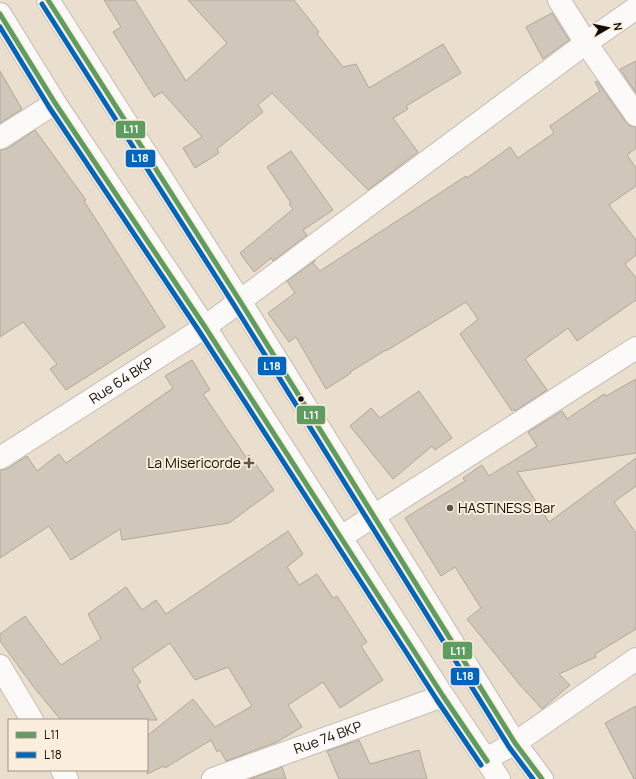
<svg xmlns="http://www.w3.org/2000/svg" width="636" height="779" viewBox="0 0 636 779" font-family="Manrope,sans-serif">
<style>
.building{fill:#d0c7ba;stroke:#b0a69a}
.lines{fill:none;stroke-linecap:round;stroke-linejoin:round}
.minor-casing{stroke:#c6bdb0;stroke-width:24}
.secondary-casing{stroke:#c6bdb0;stroke-width:24}
.minor{stroke:#fcfaf8;stroke-width:22}
.secondary{stroke:#fcfaf8;stroke-width:22}
.bus-1-casing{stroke:#fbeedc;stroke-width:8}
.bus-2-casing{stroke:#fbeedc;stroke-width:8}
.bus-1{stroke:#5f9c5f;stroke-width:5}
.bus-2{stroke:#0065bd;stroke-width:5}
.bus-dot{fill:#140c04;stroke:#fbeedc;stroke-width:1.5}
.poi-dot{fill:#5f564b;stroke:#fbeedc;stroke-width:1.5}
.labels{text-anchor:middle;stroke-width:4;stroke-linejoin:round;paint-order:stroke}
.street-label{font-size:14px;fill:#140c04;stroke:#fbeedc}
.poi-label{font-size:14px;fill:#140c04;stroke:#fbeedc;text-anchor:end}
.line-badge{stroke:#fbeedc;stroke-width:1.5}
.badge-label{font-size:11px;text-anchor:middle;font-weight:bold;fill:#fff}
</style>
<rect width="100%" height="100%" fill="#eadece"/>
<path class="building" d="M104 0H135L186 81 227 43 188 0H294L319 32 317 34 343 67 356 64 369 88 443 44 461 73 406 106 408 109 393 118 418 152 368 190 272 93 258 105 263 112 217 149 219 153 195 168 183 148 202 137 162 92 154 97 113 32 121 27Z
M552 13 569 40 543 59 526 27Z
M636 61V93L620 69Z
M0 71 22 109 0 123Z
M597 81 626 122 630 126 636 127V148L627 155 636 168V186L609 205 636 240V255L625 264 636 278V300L577 341 568 328 525 359 547 390 515 411 514 409 512 411 460 334 478 319 466 302 386 351V350L350 372 351 373 326 389 296 337 289 342 268 313 295 293 287 281 316 260 313 263 320 271 466 176 467 178 510 147 518 158 554 133 550 126 600 91 595 82Z
M35 130 86 200 84 201 165 327 66 390 50 369 57 364 23 322 0 337V150L7 149Z
M291 151 333 210 303 230 307 235 273 261 271 258 254 272 240 253 293 209 289 204 291 203 267 167Z
M192 360 210 390 203 394 246 457 249 455 274 490 229 523 122 540 120 529 71 560 49 526 0 558V470L7 469 27 456 37 471 59 454 66 463 173 388 165 376Z
M636 379V453L517 472 549 522 636 458V486L614 502 636 533V629L595 654 596 657 559 674 570 685 542 709 520 685 467 619 481 608 455 567 441 576 405 518 465 481 463 478 482 465 489 476 537 446 528 432 562 411 567 419 604 394 606 396Z
M419 391 452 438 435 450 432 446 393 479 350 426 371 408 380 418Z
M288 531 303 554 287 567 299 585 317 574 333 598 337 596 367 642 361 646 383 680 340 708 323 682 288 705 302 727 277 742 226 761 220 750 217 752 211 740 165 768 164 766 147 774V736L193 699 215 727 252 706 228 667 195 680 170 643 132 669 141 682 137 685 157 720H61L36 690 0 641V634L25 616 61 665 101 639 88 614 126 587 142 610 156 600 166 614Z
M636 706V779H634L605 723Z
M359 740 370 764 419 750 427 779H339L327 751Z
M282 767 286 779H250Z"/>
<g class="lines">
<defs>
<g id="minor">
<path d="M559 0 586 43 636 115"/>
<path d="M0 138 55 103"/>
<path id="s1" d="M0 458 205 327 586 43 636 8"/>
<path d="M341 537 636 348"/>
<path d="M0 666 32 720"/>
<path d="M486 759 515 743 636 659"/>
<path d="M62 770 67 779"/>
<path id="s2" d="M213 779 443 696"/>
</g>
<path id="secondary" d="M48 0 240 301 515 743 542 779
M0 14 55 103 205 327 443 696 499 779"/>
</defs>
<use href="#minor" class="minor-casing"/>
<use href="#secondary" class="secondary-casing"/>
<use href="#minor" class="minor"/>
<use href="#secondary" class="secondary"/>
<defs>
<path id="bus-1" d="M48 0 240 301 515 743 542 779
M0 14 55 103 205 327 443 696 487 761"/>
<path id="bus-2" d="M42 4 234 305 509 747 533 779
M0 27 49 107 199 331 437 700 481 765"/>
</defs>
<use href="#bus-1" class="bus-1-casing"/>
<use href="#bus-2" class="bus-2-casing"/>
<use href="#bus-1" class="bus-1"/>
<use href="#bus-2" class="bus-2"/>
</g>
<circle class="bus-dot" cx="301" cy="399" r="3.5"/>
<g class="poi-dot">
<path d="M247 457h4v4h4v4h-4v4h-4v-4h-4v-4h4z"/>
<circle cx="450" cy="508" r="4"/>
</g>
<g class="labels">
<g class="street-label">
<text dy="5" stroke="none"><textPath href="#s1" startOffset="144">Rue 64 BKP</textPath></text>
<text dy="5" stroke="none"><textPath href="#s2" startOffset="122">Rue 74 BKP</textPath></text>
</g>
<g class="poi-label">
<text x="241" y="468">La Misericorde</text>
<text x="458" y="513" text-anchor="start">HASTINESS Bar</text>
</g>
</g>
<g class="line-badge">
<rect x="115" y="120" width="31" height="19" rx="4" fill="#5f9c5f"/>
<rect x="125" y="149" width="31" height="19" rx="4" fill="#0065bd"/>
<rect x="257" y="356" width="30" height="20" rx="4" fill="#0065bd"/>
<rect x="296" y="405" width="30" height="20" rx="4" fill="#5f9c5f"/>
<rect x="442" y="641" width="31" height="19" rx="4" fill="#5f9c5f"/>
<rect x="450" y="667" width="30" height="19" rx="4" fill="#0065bd"/>
</g>
<g class="badge-label">
<text x="131" y="133">L11</text>
<text x="140" y="162">L18</text>
<text x="272" y="370">L18</text>
<text x="311" y="419">L11</text>
<text x="458" y="655">L11</text>
<text x="465" y="680">L18</text>
</g>
<rect x="8" y="719" width="140" height="52" fill="#fbeedc" stroke="#9f9486"/>
<rect x="16" y="732" width="20" height="6" fill="#5f9c5f" stroke="#9f9486"/>
<text x="44" y="739" font-size="12" fill="#140c04">L11</text>
<rect x="16" y="752" width="20" height="6" fill="#0065bd" stroke="#9f9486"/>
<text x="44" y="759" font-size="12" fill="#140c04">L18</text>
<g transform="translate(608 28) rotate(81)" stroke="#fbeedc" stroke-width="3" paint-order="stroke">
<path d="M0-3L7 15L0 10L-7 15Z" fill="#140c04"/>
<text y="-6" font-size="11" font-weight="bold" text-anchor="middle" fill="#140c04">N</text>
</g>
</svg>
